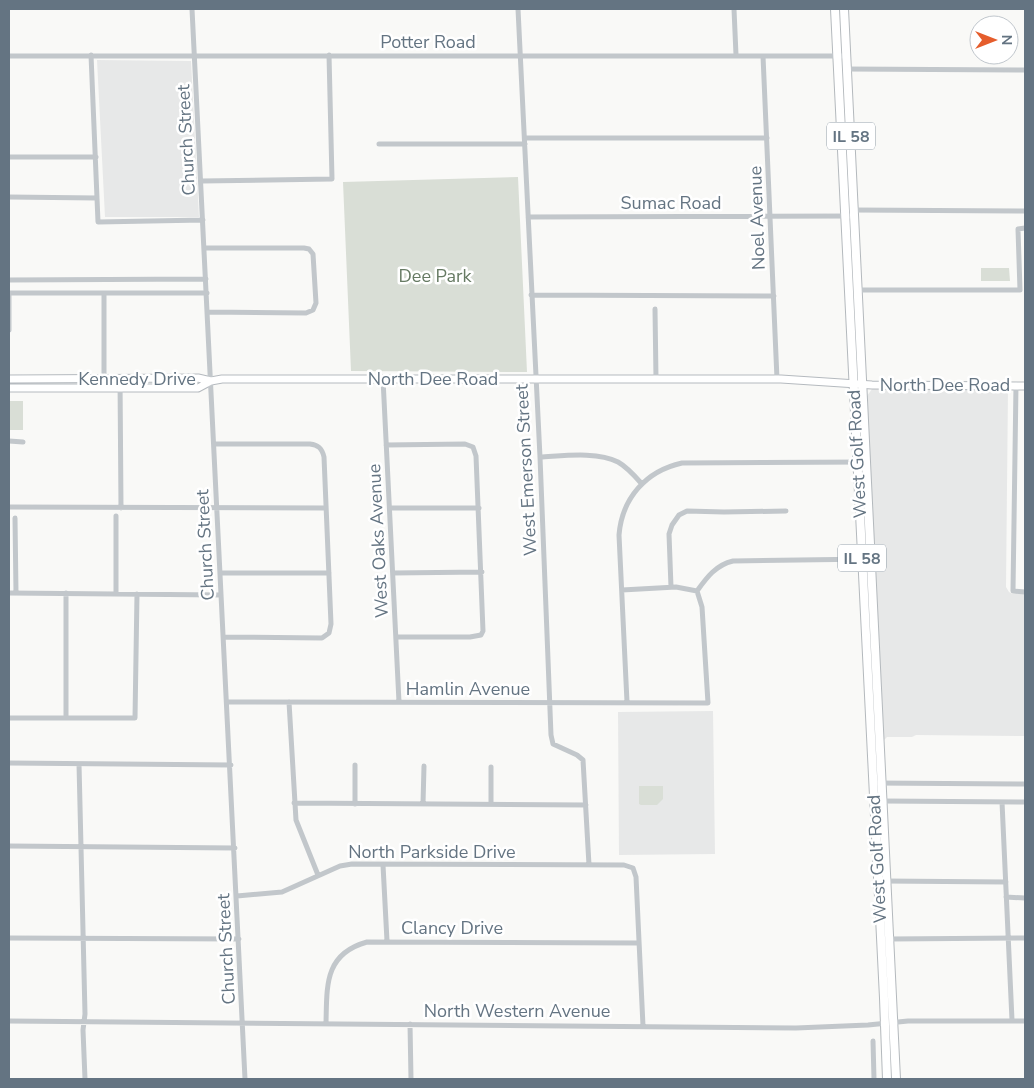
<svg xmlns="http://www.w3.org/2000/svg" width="1034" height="1088" viewBox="0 0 1034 1088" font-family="'Nunito Sans',sans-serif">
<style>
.built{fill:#e7e8e8}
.green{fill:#d9ded6}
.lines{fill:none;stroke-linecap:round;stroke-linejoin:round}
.secondary-casing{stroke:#b5babf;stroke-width:9}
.primary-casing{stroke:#b4b9bd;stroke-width:10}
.street{stroke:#c2c7cb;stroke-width:5}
.secondary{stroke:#fff;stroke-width:7}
.primary{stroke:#fff;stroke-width:8}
.labels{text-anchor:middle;stroke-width:5;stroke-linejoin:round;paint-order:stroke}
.shield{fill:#fff;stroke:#929ea8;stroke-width:1}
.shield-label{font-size:16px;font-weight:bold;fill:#647482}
.street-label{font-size:18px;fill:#647482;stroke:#fff}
.park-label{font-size:18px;fill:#667a63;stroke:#fff}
</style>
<rect width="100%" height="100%" fill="#f9f9f7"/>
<path class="built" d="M97 60 191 61 199 217H105Z
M872 389H1008L1006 587 1009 592 1013 594 1025 593V736L916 735 912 737H887L884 740 867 396Z
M713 711 715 854 619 855 618 712Z"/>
<path class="green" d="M518 177 527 372 351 371 343 182Z
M981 268H1009L1010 281H981Z
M9 401H23V430H9Z
M639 786H663V799L657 805H641L639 804Z"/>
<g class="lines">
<defs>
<path id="secondary" d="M9 379 198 378 211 381
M9 388H198L211 381 222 379H781L872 385 1025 386"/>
<path id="primary" d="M835 9 884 998 887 1079
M844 9 896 1079"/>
</defs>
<use href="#secondary" class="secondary-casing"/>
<use href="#primary" class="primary-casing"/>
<path class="street" d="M192 9 245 1079
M518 9 540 457 551 735 553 744 577 755 583 760 589 865
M734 9 736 55
M91 55 98 222 203 220
M9 56H847
M763 56 777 379
M847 69 1025 70
M525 138H767
M379 144H525
M9 157H96
M202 181 332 179 329 55
M9 197 97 198
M854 210 1025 211
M528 217 855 216
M205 248H304L309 249 313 254 316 303 313 310 306 313 208 312
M9 280 206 279
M858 290H1020L1018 229 1025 228
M9 293H207
M104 293V387
M531 295 774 296
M655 309 656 379
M9 330V293
M120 378 121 508
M383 379 399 702
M1016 385 1013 591 1025 592
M9 441 23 442
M215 444H310C318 445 322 448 324 457L331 624 329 633 322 638 224 637
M386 445 465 444 473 447 476 456 483 631 481 635 470 637H396
M540 457C562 456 597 451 618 462 627 467 634 475 641 483
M9 507 326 508
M390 508H479
M15 518 16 593
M221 573H329
M393 573 482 572
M671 587 669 534 672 525 679 515 687 511 724 512 786 511
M622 590 676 587 697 591
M697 591C707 577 716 565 733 561L872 559
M9 593 221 595
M66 593V718
M116 594V516
M227 702 708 703 702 607 697 591
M289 702 296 820 318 875
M627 702 619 535C622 498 646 471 682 463L867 462
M9 718H135L137 594
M9 763 231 765
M79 764 85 1014 83 1030 85 1079
M873 783 1025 784
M883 801 1025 802
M1002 802 1012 1020
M294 803 586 805
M355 804V765
M423 804 424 766
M491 804V767
M9 846 235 848
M383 865 387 941
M884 881 1006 882
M237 896 282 892 340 866 352 864 624 865 633 868 636 877 643 1026
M1006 897 1025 898
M9 938 239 939
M890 939 1025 938
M9 1021 796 1028 868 1025 908 1021H1025
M326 1023C327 986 324 954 367 942L639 943
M410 1024 411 1079
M873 1041 874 1079"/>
<use href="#secondary" class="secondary"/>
<use href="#primary" class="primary"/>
</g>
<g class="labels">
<g class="shield">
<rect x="827" y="122.5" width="48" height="27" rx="4"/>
<rect x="838" y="544.5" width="48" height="27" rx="4"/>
</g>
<g class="shield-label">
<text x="851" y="142">IL 58</text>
<text x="862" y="564">IL 58</text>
</g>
<g class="street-label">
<text x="428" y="48">Potter Road</text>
<text transform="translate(186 140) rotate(-93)" y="6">Church Street</text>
<text x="671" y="209">Sumac Road</text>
<text transform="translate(757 218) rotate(-92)" y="6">Noel Avenue</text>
<text x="137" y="385">Kennedy Drive</text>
<text x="433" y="385">North Dee Road</text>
<text x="945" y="391">North Dee Road</text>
<text transform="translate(857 454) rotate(-93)" y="6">West Golf Road</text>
<text transform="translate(526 470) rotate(-93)" y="6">West Emerson Street</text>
<text transform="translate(378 541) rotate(-93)" y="6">West Oaks Avenue</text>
<text transform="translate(205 545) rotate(-93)" y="6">Church Street</text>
<text x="468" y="695">Hamlin Avenue</text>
<text x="432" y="858">North Parkside Drive</text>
<text transform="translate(877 859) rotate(-93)" y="6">West Golf Road</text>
<text x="452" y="934">Clancy Drive</text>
<text transform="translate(226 949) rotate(-93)" y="6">Church Street</text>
<text x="517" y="1017">North Western Avenue</text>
</g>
<g class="park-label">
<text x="435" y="282">Dee Park</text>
</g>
</g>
<rect width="1034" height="1088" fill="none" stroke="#647482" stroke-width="20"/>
<g transform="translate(994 40) rotate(90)"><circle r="24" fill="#ffffff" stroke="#c1c7cd"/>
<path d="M0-4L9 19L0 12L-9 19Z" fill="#e55d2c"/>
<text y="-8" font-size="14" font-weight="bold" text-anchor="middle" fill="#647482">N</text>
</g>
</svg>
